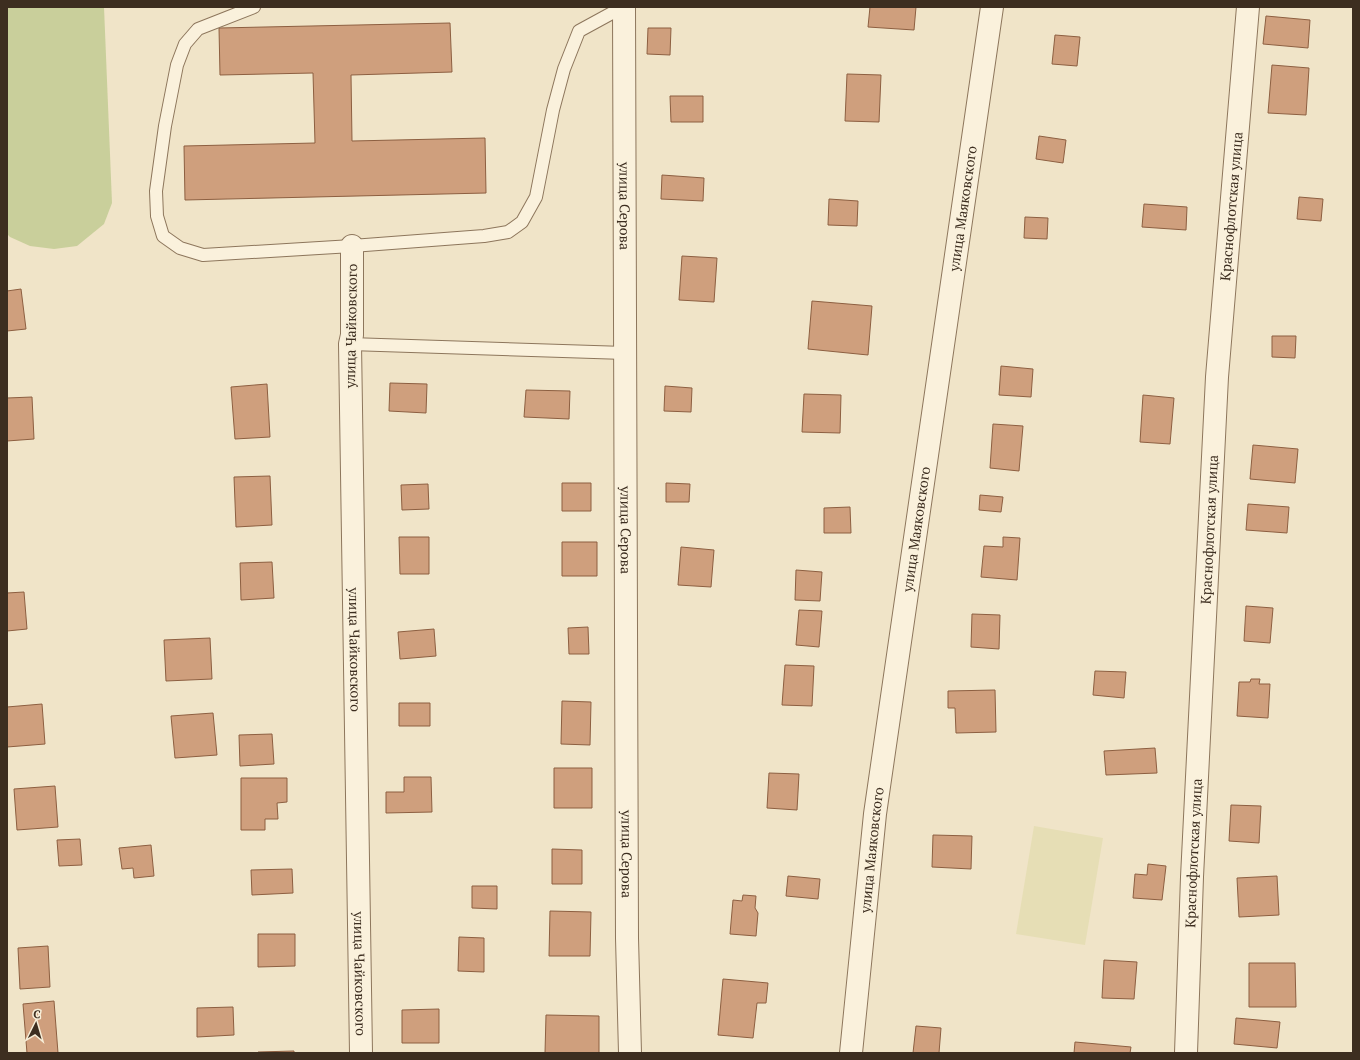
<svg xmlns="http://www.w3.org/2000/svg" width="1360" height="1060" viewBox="0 0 1360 1060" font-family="'PT Serif',serif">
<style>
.farmland{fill:#e6deb5}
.green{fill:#c9cf9b}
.building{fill:#cf9f7d;stroke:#8d5f41}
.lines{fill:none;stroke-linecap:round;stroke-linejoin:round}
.lane-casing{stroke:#8d765c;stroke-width:14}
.street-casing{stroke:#8d765c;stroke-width:24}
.lane{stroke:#faf1dc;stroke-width:12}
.street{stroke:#faf1dc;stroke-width:22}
.labels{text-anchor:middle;stroke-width:3;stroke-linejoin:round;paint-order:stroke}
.street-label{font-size:14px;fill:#3d2e20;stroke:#f7eed8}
</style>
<rect width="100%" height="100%" fill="#f0e4c8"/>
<path class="farmland" d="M1034 826 1103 838 1085 945 1016 934Z"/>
<path class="green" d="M7 7H104L112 203 104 224 77 246 54 249 30 246 10 237 7 234Z"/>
<path class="building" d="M870 7H916L914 30 868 27Z
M1266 16 1310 20 1308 48 1263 44Z
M450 23 452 72 351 75 352 141 485 138 486 193 185 200 184 146 315 143 313 73 220 75 219 28Z
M648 28H671L670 55 647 54Z
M1055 35 1080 37 1077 66 1052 64Z
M1272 65 1309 68 1306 115 1268 113Z
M847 74 881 75 879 122 845 121Z
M670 96H703V122H671Z
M1039 136 1066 140 1063 163 1036 159Z
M662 175 704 178 703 201 661 199Z
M1299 197 1323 199 1321 221 1297 219Z
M829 199 858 201 857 226 828 225Z
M1144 204 1187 207 1186 230 1142 227Z
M1025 217 1048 218 1047 239 1024 238Z
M682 256 717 258 714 302 679 300Z
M21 289 26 329 7 331V291Z
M812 301 872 306 868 355 808 349Z
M1272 336H1296L1295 358 1272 357Z
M1001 366 1033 369 1031 397 999 395Z
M390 383 427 384 426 413 389 411Z
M267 384 270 437 235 439 231 387Z
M665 386 692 388 691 412 664 411Z
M526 390 570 391 569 419 524 417Z
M804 394 841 395 840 433 802 432Z
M1143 395 1174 398 1170 444 1140 442Z
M32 397 34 439 7 441V398Z
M993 424 1023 426 1019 471 990 468Z
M1253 445 1298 449 1295 483 1250 479Z
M270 476 272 525 236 527 234 477Z
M562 483H591V511H562Z
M666 483 690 484 689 502H666Z
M428 484 429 509 402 510 401 485Z
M980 495 1003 497 1001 512 979 510Z
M1248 504 1289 507 1287 533 1246 530Z
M850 507 851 533H824V508Z
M399 537H429V574H400Z
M1003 537 1020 538 1017 580 981 577 984 546 1003 547Z
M562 542H597V576H562Z
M681 547 714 550 711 587 678 585Z
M272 562 274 598 241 600 240 563Z
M796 570 822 572 820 601 795 600Z
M24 592 27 629 7 631V593Z
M1246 606 1273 608 1270 643 1244 641Z
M799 610 822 611 819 647 796 645Z
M972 614 1000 615 999 649 971 647Z
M588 627 589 654H569L568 628Z
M434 629 436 656 400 659 398 632Z
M210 638 212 679 166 681 164 640Z
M785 665 814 666 812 706 782 705Z
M1095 671 1126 672 1124 698 1093 695Z
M1251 679H1260L1259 684H1270L1268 718 1237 716 1239 682H1250Z
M995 690 996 732 956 733 955 708H948V691Z
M562 701 591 702 590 745 561 744Z
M399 703H430V726H399Z
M42 704 45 744 7 747V707Z
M213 713 217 755 175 758 171 716Z
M272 734 274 764 240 766 239 735Z
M1155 748 1157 773 1106 775 1104 751Z
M554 768H592V808H554Z
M769 773 799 774 797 810 767 808Z
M404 777H431L432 812 386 813V792H404Z
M241 778H287V802L277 803 278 819H265V830H241Z
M55 786 58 827 17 830 14 789Z
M1231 805 1261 806 1259 843 1229 841Z
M933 835 972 836 971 869 932 867Z
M80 839 82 865 59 866 57 840Z
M151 845 154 876 134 878 133 868 122 869 119 848Z
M552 849 582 850V884H552Z
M1148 864 1166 866 1162 900 1133 898 1135 874 1147 875Z
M292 869 293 893 252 895 251 870Z
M788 876 820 879 818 899 786 896Z
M1277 876 1279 915 1239 917 1237 878Z
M472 886H497V909L472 908Z
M743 895 756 896 755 908 758 913 756 936 730 934 733 900 742 901Z
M550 911 591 912 590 956H549Z
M258 934H295V966L258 967Z
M459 937 484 938V972L458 971Z
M48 946 50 987 20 989 18 948Z
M1104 960 1137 962 1134 999 1102 998Z
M1249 963H1295L1296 1007H1249Z
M723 979 768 983 766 1003H757L753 1038 718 1035Z
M54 1001 58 1053H27L23 1004Z
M233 1007 234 1035 197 1037V1008Z
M439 1009V1043H402V1010Z
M546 1015 599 1016V1053H545Z
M1236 1018 1280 1022 1277 1048 1234 1044Z
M916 1026 941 1028 939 1053H913Z
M1075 1042 1131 1047 1130 1053H1074Z
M294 1051V1053H258V1052Z"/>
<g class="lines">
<defs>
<path id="lane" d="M254 7 198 29 185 44 177 65 165 126 156 191 157 216 163 236 180 248 203 255 352 246 484 236 508 232 522 222 536 197 553 110 564 69 579 31 623 7
M350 344 625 353"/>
<g id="street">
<path id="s1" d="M624 7 627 938 630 1053"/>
<path id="s2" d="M352 246V335L350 344 361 1053"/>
<path id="s3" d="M851 1053 875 814 992 7"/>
<path id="s4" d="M1186 1053 1192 877 1217 377 1248 7"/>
</g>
</defs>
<use href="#lane" class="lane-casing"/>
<use href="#street" class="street-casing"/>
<use href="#lane" class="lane"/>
<use href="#street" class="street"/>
</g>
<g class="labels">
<g class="street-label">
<text dy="5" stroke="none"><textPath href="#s1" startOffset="199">улица Серова</textPath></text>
<text dy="5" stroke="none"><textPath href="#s4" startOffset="848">Краснофлотская улица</textPath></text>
<text dy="5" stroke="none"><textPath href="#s3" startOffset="852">улица Маяковского</textPath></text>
<text transform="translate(351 326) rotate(-89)" y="5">улица Чайковского</text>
<text dy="5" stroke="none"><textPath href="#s3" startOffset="528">улица Маяковского</textPath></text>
<text dy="5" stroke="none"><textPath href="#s1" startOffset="523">улица Серова</textPath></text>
<text dy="5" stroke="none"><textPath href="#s4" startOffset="524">Краснофлотская улица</textPath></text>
<text dy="5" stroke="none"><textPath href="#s2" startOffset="404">улица Чайковского</textPath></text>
<text dy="5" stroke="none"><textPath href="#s3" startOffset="204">улица Маяковского</textPath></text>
<text dy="5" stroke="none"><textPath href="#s4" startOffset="200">Краснофлотская улица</textPath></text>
<text dy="5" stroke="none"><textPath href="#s1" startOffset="847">улица Серова</textPath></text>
<text dy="5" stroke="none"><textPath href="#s2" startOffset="728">улица Чайковского</textPath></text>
</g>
</g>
<rect width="1360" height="1060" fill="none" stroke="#3d2e20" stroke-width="16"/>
<g transform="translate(36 1024) rotate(5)" stroke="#f7eed8" stroke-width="3" paint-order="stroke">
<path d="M0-3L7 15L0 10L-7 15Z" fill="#3d2e20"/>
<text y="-6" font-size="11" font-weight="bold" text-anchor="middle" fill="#3d2e20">С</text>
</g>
</svg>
